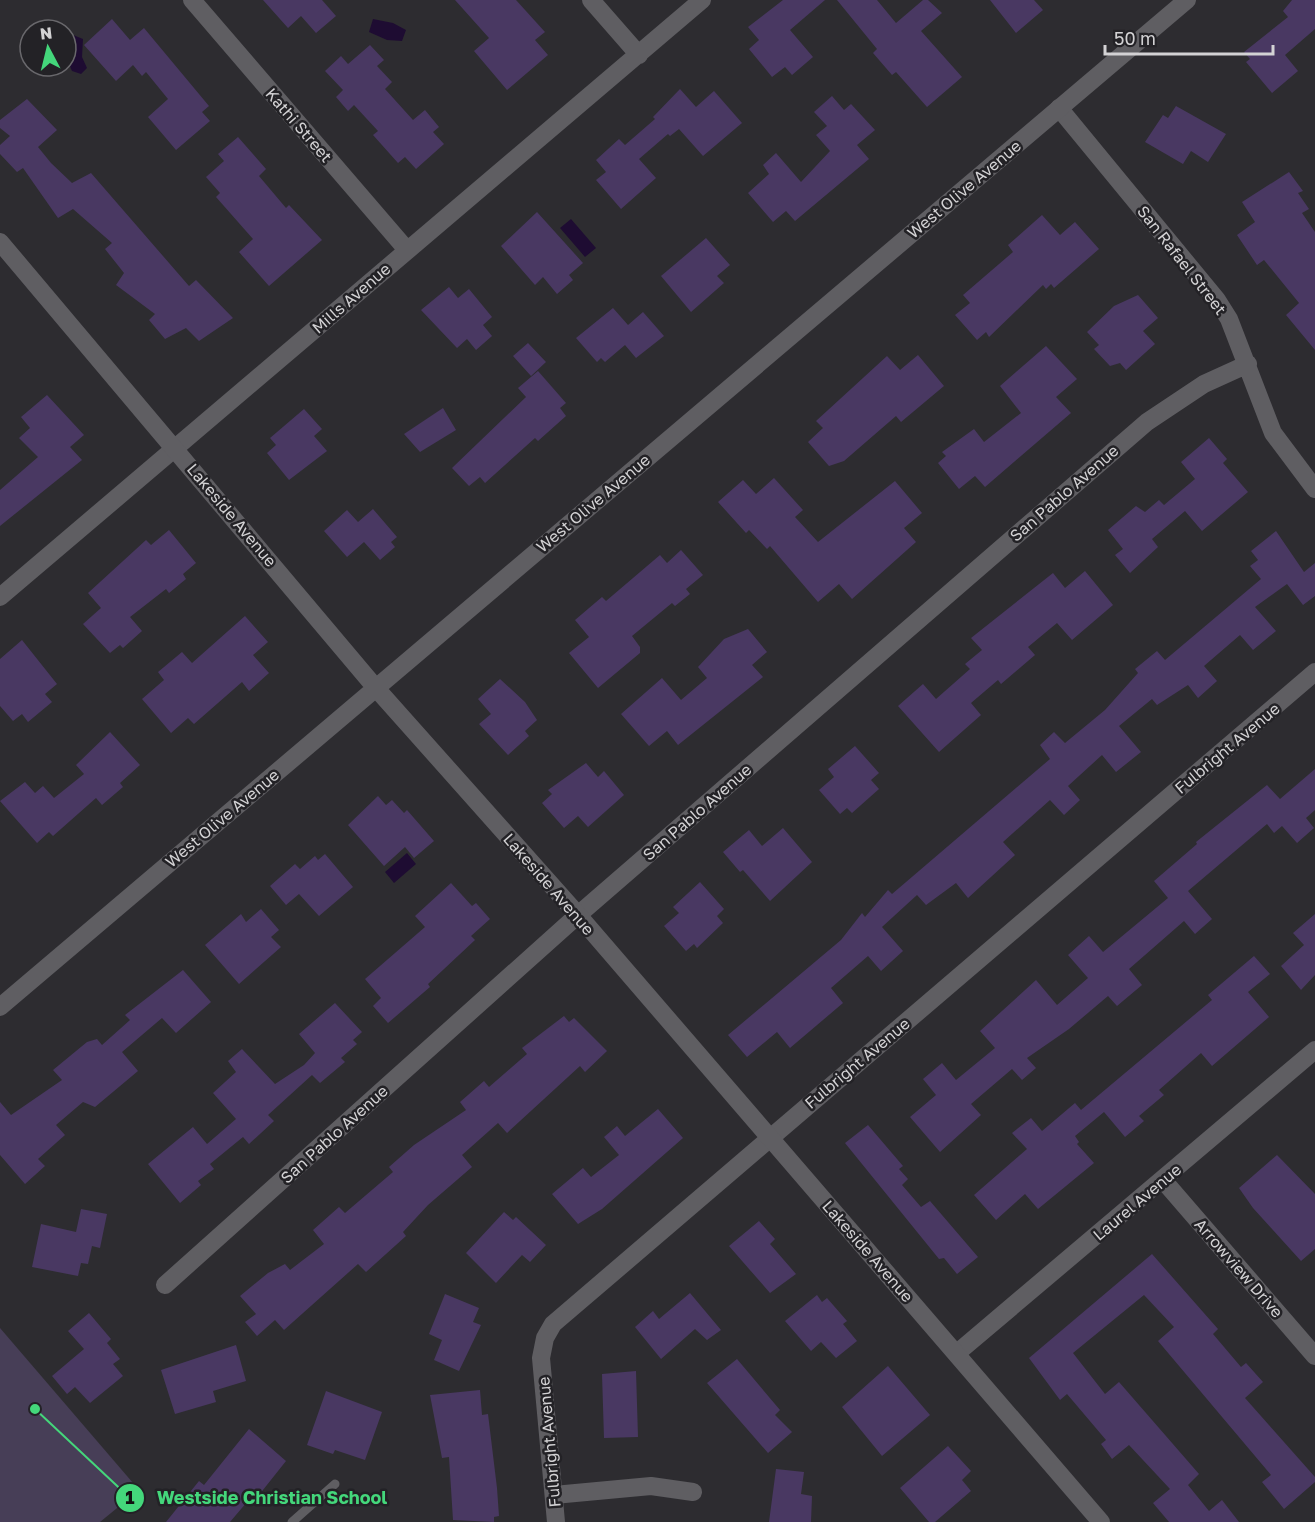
<svg xmlns="http://www.w3.org/2000/svg" width="1315" height="1522" viewBox="0 0 1315 1522" font-family="'Golos Text',sans-serif">
<style>
.green{fill:#473e57}
.water{fill:#1e0c32}
.building{fill:#493862}
.lines{fill:none;stroke-linecap:round;stroke-linejoin:round}
.lane{stroke:#5f5e62;stroke-width:9}
.street{stroke:#5f5e62;stroke-width:18}
.secondary{stroke:#5f5e62;stroke-width:18}
.labels{text-anchor:middle;stroke-width:5;stroke-linejoin:round;paint-order:stroke}
.street-label{font-size:16px;fill:#d3d2d4;stroke:#232226}
.leader{fill:none;stroke:#44d77b;stroke-width:2}
.callout-dot{fill:#44d77b;stroke:#232226;stroke-width:2}
.mark-label{font-size:18px;text-anchor:middle;font-weight:bold;fill:#111}
.callout-label{font-size:18px;text-anchor:middle;font-weight:bold;fill:#44d77b;stroke:#232226;stroke-width:5;stroke-linejoin:round;paint-order:stroke}
</style>
<rect width="100%" height="100%" fill="#2d2c30"/>
<path class="green" d="M0 1328 139 1490 100 1522H0Z"/>
<path class="water" d="M373 19 393 23 406 30 402 41 387 40 369 32Z
M73 35 83 39 82 57 87 68 81 74 72 71C67 60 63 44 73 35Z
M571 219 596 248 585 257 560 228Z
M407 853 416 864 394 883 385 872Z"/>
<path class="building" d="M263 0H322L336 16 316 33 301 16 288 28Z
M455 0H516L545 32 535 40 548 55 507 90 474 51 489 38Z
M783 0H825L790 30 813 57 792 75 785 67 772 77 749 49 759 40 748 27Z
M837 0H877L896 23 923 0H928L942 13 921 31 962 77 927 107 896 72 892 75 873 53 877 49Z
M990 0H1034L1043 10 1016 33Z
M1292 0H1315V29L1285 55 1298 71 1272 93 1246 62 1250 59 1244 52 1288 17 1283 11Z
M112 19 130 40 144 28 209 106 202 112 210 121 176 150 148 117 168 99 146 72 142 76 133 65 116 81 84 45Z
M370 45 384 60 377 66 392 82 385 89 413 120 425 110 439 127 433 132 444 144 416 169 405 157 398 163 373 135 378 131 354 105 348 111 336 97 343 90 325 71 341 56 348 64Z
M680 89 696 107 714 91 742 123 703 156 679 129 670 136 668 134 639 159 656 178 621 209 596 180 606 172 596 160 619 139 625 145 655 119 653 117Z
M832 96 844 110 851 104 875 130 857 145 869 159 795 221 786 211 773 222 748 193 769 174 763 165 776 153 801 182 830 151 816 135 827 126 814 112Z
M27 99 57 130 38 147 51 163 72 183 91 173 189 286 196 280 233 318 199 341 186 328 165 339 149 320 155 314 116 285 124 273 105 249 112 243 73 209 58 218 23 168 17 172 0 154V145L10 136 0 128V120Z
M1176 106 1226 134 1208 162 1191 151 1183 164 1145 142 1163 115 1168 118Z
M238 137 266 169 259 176 286 208 289 205 322 240 269 286 239 252 253 239 216 197 220 193 206 177 224 161 218 154Z
M1289 172 1303 191 1298 193 1309 209 1302 213 1315 232V350L1286 315 1299 303 1264 260 1257 265 1237 235 1255 222 1242 202Z
M537 212 583 263 569 275 573 280 557 294 543 277 535 285 501 246Z
M1042 215 1060 235 1075 222 1099 249 1054 288 1051 284 1046 289 1043 285 989 337 986 332 977 340 955 315 970 303 963 295 1013 252 1008 245Z
M706 238 730 265 717 276 724 283 691 312 661 276Z
M449 287 458 298 469 289 492 317 483 325 492 336 476 350 467 339 457 348 421 310Z
M1138 295 1158 318 1143 331 1155 344 1126 370 1120 363 1110 366 1094 349 1099 345 1087 332 1114 306Z
M613 308 628 325 643 312 664 336 636 358 625 345 605 362 601 358 597 362 576 338Z
M528 343 546 362 531 376 513 356Z
M1046 346 1077 379 1056 397 1071 413 985 487 975 476 959 489 938 463 946 456 942 452 974 429 984 442 1021 413 1000 386Z
M918 355 944 386 901 422 896 416 844 461 829 466 808 442 823 428 816 421 887 356 900 370Z
M538 371 566 403 560 408 566 416 538 441 535 438 485 483 480 477 469 486 452 468 526 397 518 388Z
M47 395 84 435 70 447 82 460 0 526V490L38 457 19 438 30 428 21 417Z
M443 408 456 430 420 452 404 434Z
M304 409 322 429 314 436 327 451 289 480 267 453 276 445 270 438Z
M1209 438 1227 459 1223 463 1248 492 1202 531 1185 511 1152 539 1158 547 1130 573 1115 555 1123 549 1108 530 1136 506 1145 512 1159 500 1164 505 1195 479 1181 462Z
M774 478 803 510 795 517 818 542 895 481 922 513 904 528 916 542 852 599 839 584 818 602 770 546 767 549 749 530 746 533 718 502 743 480 756 494Z
M373 509 397 537 391 542 395 547 380 560 364 542 347 557 324 531 347 510 358 522Z
M169 530 196 563 183 574 186 579 169 593 166 589 130 617 142 631 123 648 120 645 110 653 83 624 101 608 88 593 146 540 151 545Z
M1276 531 1304 572 1315 563V596L1303 605 1287 584 1255 607 1276 631 1253 650 1240 635 1204 666 1217 681 1198 698 1188 685 1157 705 1152 699 1119 726 1141 752 1116 772 1102 755 1068 786 1080 800 1064 815 1050 800 1003 842 1015 855 968 898 956 883 926 905 917 895 882 927 903 951 881 971 868 956 831 988 843 1003 790 1048 777 1032 747 1057 728 1035 841 940 862 913 865 917 888 890 892 894 1050 759 1040 745 1054 732 1065 743 1105 710 1138 673 1135 669 1157 651 1165 660 1261 579 1250 566 1258 560 1251 551Z
M681 550 703 575 686 589 690 594 675 606 672 603 632 636 640 647V653L598 688 569 653 589 637 575 620 602 597 606 601 660 555 667 563Z
M1085 571 1113 605 1072 640 1057 623 1028 647 1035 655 1001 684 998 680 971 703 981 715 939 752 898 706 923 684 936 699 970 669 965 664 982 650 971 638 1053 573 1065 588Z
M245 616 268 642 253 655 269 673 249 691 242 682 194 724 188 718 171 733 142 699 164 680 158 672 182 652 192 663Z
M748 629 767 652 752 665 763 677 678 745 667 731 649 746 621 714 662 678 681 700 707 678 698 667 724 639Z
M22 640 57 684 45 694 52 702 28 722 22 714 13 721 0 706V659Z
M500 679 525 702 537 720 525 731 529 736 508 755 479 724 491 714 478 699Z
M110 732 140 765 120 783 123 787 102 805 96 798 53 836 49 832 37 843 0 801 25 782 35 793 43 786 54 798 84 774 76 765Z
M855 746 879 773 871 780 879 789 852 813 847 808 840 814 819 790 834 777 828 769Z
M586 763 598 777 604 771 624 795 588 827 578 816 564 828 542 803 552 794 548 790Z
M1315 769V810L1306 818 1314 828 1297 843 1282 826 1274 833 1267 824 1188 891 1212 919 1195 934 1184 921 1129 969 1142 985 1117 1006 1108 996 1069 1029 1027 1058 1036 1068 1022 1080 1012 1069 971 1104 981 1115 940 1152 910 1117 936 1095 923 1079 942 1063 956 1080 995 1048 980 1031 1036 980 1057 1005 1088 978 1068 955 1089 936 1103 952 1168 898 1154 881 1197 844 1196 842 1267 785 1280 799Z
M378 796 386 805 392 800 404 813 407 810 434 841 414 858 405 847 384 866 348 825Z
M783 828 812 862 770 901 743 870 740 872 723 852 749 830 762 846Z
M325 854 353 887 319 916 299 894 286 905 270 886 295 864 300 869 315 856 318 860Z
M700 882 724 909 717 916 723 923 697 948 694 944 686 951 664 926 679 913 673 907Z
M451 883 472 906 476 903 490 919 471 936 475 940 428 984 430 987 388 1023 373 1006 381 998 365 979 425 927 415 916Z
M261 909 279 930 271 937 281 947 239 984 205 945 241 914 246 922Z
M1315 914V975L1301 990 1281 966 1304 945 1293 933Z
M1254 956 1270 974 1248 992 1269 1017 1212 1066 1201 1053 1159 1090 1164 1095 1139 1116 1144 1121 1125 1137 1104 1112 1075 1136 1079 1142 1077 1144 1094 1163 1038 1209 1025 1194 996 1220 974 1195 1027 1149 1012 1133 1031 1118 1042 1131 1075 1103 1081 1110 1212 1000 1208 995Z
M183 970 211 1002 176 1033 162 1018 122 1052 138 1071 95 1107 83 1102 56 1125 65 1135 38 1159 45 1166 25 1184 0 1155V1102L11 1115 62 1080 53 1070 87 1042 97 1039 102 1045 130 1020 125 1015Z
M335 1003 362 1032 353 1040 357 1044 341 1058 345 1062 320 1083 312 1075 268 1115 274 1121 249 1144 243 1137 210 1164 214 1169 198 1181 201 1185 180 1203 148 1164 193 1127 207 1144 236 1119 213 1093 236 1072 228 1061 242 1049 275 1084 304 1065 315 1053 299 1034Z
M564 1016 569 1022 574 1018 607 1051 585 1072 580 1066 507 1133 498 1123 462 1155 472 1167 428 1205 403 1232 406 1236 366 1272 358 1264 284 1330 275 1320 257 1336 245 1322 256 1314 240 1296 268 1273 285 1264 290 1270 324 1244 313 1230 339 1207 345 1213 393 1172 389 1167 414 1145 466 1110 460 1102 484 1081 489 1087 527 1054 522 1048Z
M658 1109 683 1138 602 1209 578 1224 552 1194 583 1168 591 1177 619 1155 604 1137 617 1126 625 1136Z
M868 1125 903 1166 899 1169 908 1179 902 1185 921 1207 930 1201 978 1257 957 1274 944 1258 939 1259 845 1143Z
M1277 1155 1315 1194V1249L1301 1261 1253 1208 1239 1188Z
M81 1209 107 1214 100 1248 92 1246 88 1264 81 1263 78 1276 32 1267 41 1224 76 1232Z
M504 1212 513 1220 516 1217 546 1245 530 1262 522 1255 496 1283 466 1253Z
M759 1221 775 1239 770 1244 796 1274 770 1293 729 1246Z
M1152 1254 1218 1329 1213 1334 1241 1367 1246 1363 1263 1382 1245 1398 1315 1477V1482L1284 1509 1262 1482 1271 1475 1158 1341 1174 1327 1144 1295 1073 1353 1105 1394 1119 1382 1199 1474 1188 1485 1209 1511 1222 1500 1239 1522H1169L1153 1503 1170 1489 1129 1445 1112 1459 1101 1444 1106 1440 1067 1394 1060 1400 1029 1358Z
M690 1293 721 1330 707 1340 695 1329 661 1359 635 1327 653 1311 659 1319Z
M445 1294 479 1308 473 1322 481 1325 459 1371 434 1360 442 1340 429 1334Z
M817 1295 822 1302 827 1298 847 1321 843 1324 857 1341 836 1358 821 1342 811 1351 785 1321Z
M89 1313 111 1339 107 1343 120 1359 113 1364 123 1376 90 1403 75 1387 67 1394 52 1376 84 1349 68 1331Z
M236 1345 246 1381 213 1391 216 1402 175 1414 161 1370Z
M737 1359 780 1410 775 1415 792 1432 768 1453 707 1383Z
M888 1366 930 1415 882 1456 842 1407Z
M636 1371 638 1437 604 1438 602 1374Z
M480 1390 482 1415 488 1414 497 1488 499 1516 494 1517V1522L453 1520 449 1457 442 1458 430 1395Z
M326 1391 382 1412 365 1460 335 1450 333 1454 307 1445Z
M249 1429 286 1461 251 1505 247 1502 230 1522H166L199 1481 204 1485Z
M948 1446 971 1471 962 1480 971 1491 935 1522H929L900 1488Z
M776 1469 804 1472 801 1494 812 1496 811 1522H769Z"/>
<g class="lines">
<path class="lane" d="M292 1522 335 1484"/>
<path class="street" d="M192 0 407 250
M591 0 639 55
M1059 108 1217 300 1229 319 1273 433 1315 489
M0 597 702 0
M1163 1180 1315 1356
M165 1285 578 915 1147 422 1204 384 1248 364
M957 1353 1315 1050
M554 1495 651 1486 693 1492
M556 1522 541 1358 545 1338 553 1324 1315 672"/>
<path class="secondary" d="M0 242 375 687 578 915 1101 1522
M0 1007 1187 0"/>
</g>
<g class="labels">
<g class="street-label">
<text transform="translate(299 125) rotate(49)" y="6">Kathi Street</text>
<text transform="translate(964 189) rotate(-40)" y="6">West Olive Avenue</text>
<text transform="translate(1182 260) rotate(52)" y="6">San Rafael Street</text>
<text transform="translate(351 298) rotate(-41)" y="6">Mills Avenue</text>
<text transform="translate(1064 493) rotate(-41)" y="6">San Pablo Avenue</text>
<text transform="translate(593 503) rotate(-40)" y="6">West Olive Avenue</text>
<text transform="translate(232 515) rotate(50)" y="6">Lakeside Avenue</text>
<text transform="translate(1227 748) rotate(-40)" y="6">Fulbright Avenue</text>
<text transform="translate(697 812) rotate(-41)" y="6">San Pablo Avenue</text>
<text transform="translate(222 818) rotate(-40)" y="6">West Olive Avenue</text>
<text transform="translate(549 884) rotate(49)" y="6">Lakeside Avenue</text>
<text transform="translate(857 1063) rotate(-40)" y="6">Fulbright Avenue</text>
<text transform="translate(334 1134) rotate(-42)" y="6">San Pablo Avenue</text>
<text transform="translate(1137 1202) rotate(-40)" y="6">Laurel Avenue</text>
<text transform="translate(868 1251) rotate(49)" y="6">Lakeside Avenue</text>
<text transform="translate(1239 1268) rotate(49)" y="6">Arrowview Drive</text>
<text transform="translate(549 1442) rotate(-95)" y="6">Fulbright Avenue</text>
</g>
</g>
<path class="leader" d="M35 1409L130 1498"/>
<g class="callout-dot">
<circle cx="35" cy="1409" r="6"/>
<circle cx="130" cy="1498" r="15"/>
</g>
<g class="mark-label">
<text x="130" y="1504">1</text>
</g>
<g class="callout-label">
<text x="272" y="1504">Westside Christian School</text>
</g>
<g transform="translate(48 48) rotate(353)"><circle r="28" fill="#232226" stroke="#69686c" stroke-width="1.5"/>
<path d="M0-4.5L10 22L0 15L-10 22Z" fill="#44d77b"/>
<text y="-9" font-size="16" font-weight="bold" text-anchor="middle" fill="#d3d2d4">N</text>
</g>
<path d="M1105 45v9h168v-9" fill="none" stroke="#d3d2d4" stroke-width="3"/>
<text x="1114" y="45" font-size="18" fill="#d3d2d4" stroke="#232226" stroke-width="4.5" paint-order="stroke">50 m</text>
</svg>
